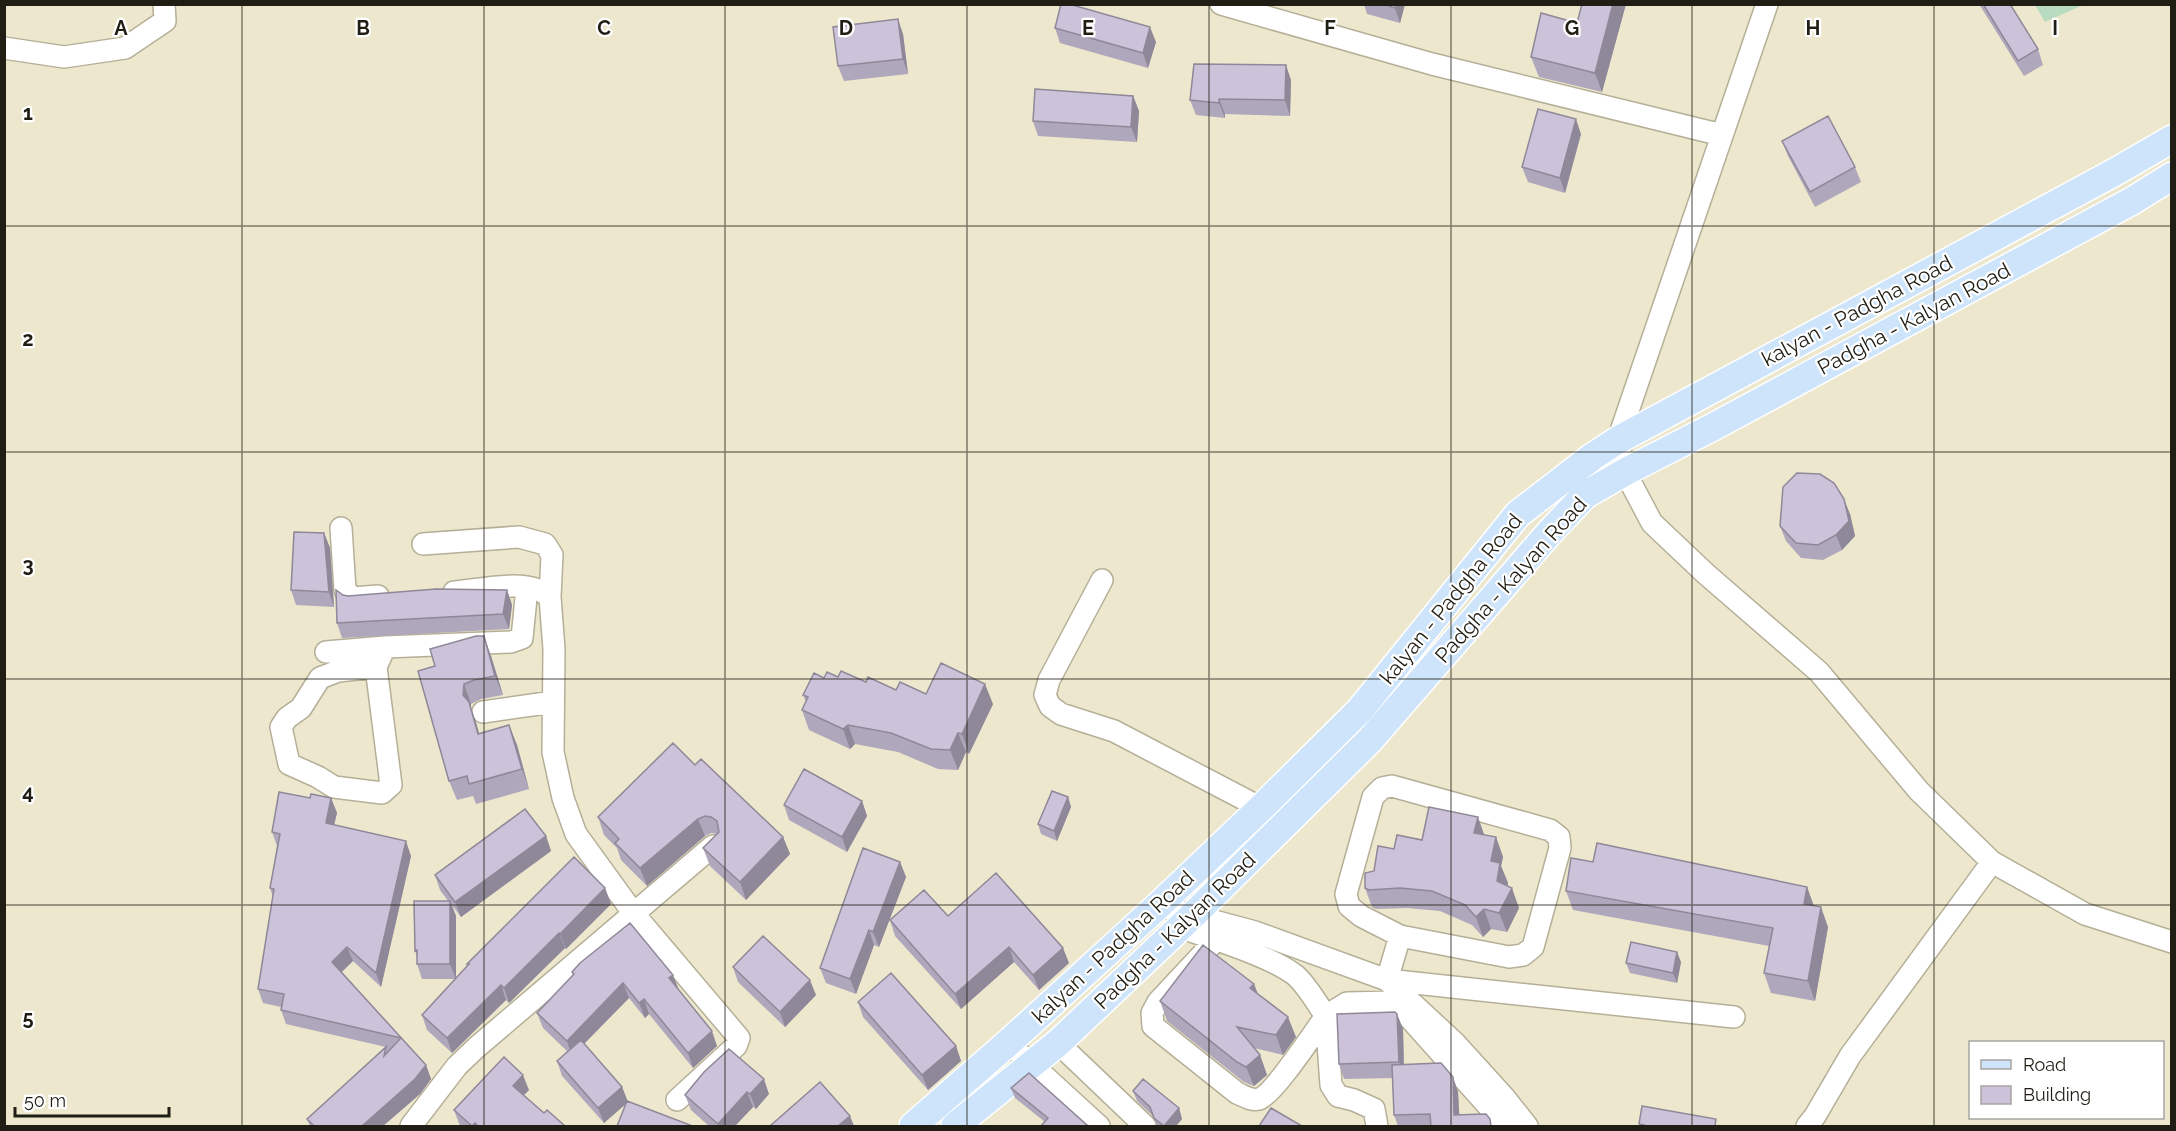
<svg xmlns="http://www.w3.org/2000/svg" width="2176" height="1131" viewBox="0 0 2176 1131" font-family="Raleway,sans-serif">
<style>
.green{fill:#b9dbbf}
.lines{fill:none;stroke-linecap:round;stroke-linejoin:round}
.minor-casing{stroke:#b5af97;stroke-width:24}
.major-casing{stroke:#fff;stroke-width:30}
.minor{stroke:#fff;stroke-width:21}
.major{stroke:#cee4fb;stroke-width:27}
.wall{fill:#afa7bb}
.shaded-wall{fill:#8f8898}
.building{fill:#ccc2d9;stroke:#8f8898;stroke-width:1.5}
.grid{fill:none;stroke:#201e14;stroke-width:1.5;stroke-opacity:0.55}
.labels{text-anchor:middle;stroke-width:4.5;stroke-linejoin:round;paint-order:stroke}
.street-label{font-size:21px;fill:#201e14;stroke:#fff}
.grid-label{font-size:20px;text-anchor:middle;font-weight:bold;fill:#201e14;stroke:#fff;stroke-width:4.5;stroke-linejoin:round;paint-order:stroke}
</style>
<rect width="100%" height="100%" fill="#ede7cd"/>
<path class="green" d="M2035 5H2083L2045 22Z"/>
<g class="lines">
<defs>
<path id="minor" d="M1221 4 1432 64 1722 135
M1767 4 1618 440 1625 472 1652 523 1706 574 1819 672 1919 791 1992 862 2085 914 2172 942
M4 48 64 57 125 48 165 21 164 4
M341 528 345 590 353 598 378 596
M423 544 519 537 545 544 552 555 550 597
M1102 580 1049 680 1045 695 1050 706 1061 714 1114 731 1261 808
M454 592C478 590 517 581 538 590 542 591 547 595 550 597L554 649 553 752 563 798 576 834 634 914 739 1038 736 1046 677 1100
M326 652 385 647 511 642 522 638 527 588
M376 667 338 671 320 678 301 708 287 718 281 727 289 764 318 777 334 787 382 793 391 785 376 667 385 647
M483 712 553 702
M1392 786 1550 830 1559 837 1560 848 1533 947 1523 955 1509 957 1400 936 1361 916 1349 906 1346 894 1373 797 1382 788Z
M1158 906 1255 932 1387 980 1455 1043 1504 1097 1527 1126
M1179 927C1211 938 1270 956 1295 975 1307 985 1317 1004 1326 1016 1315 1031 1273 1095 1259 1099 1251 1101 1244 1096 1237 1093L1153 1026 1152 1013 1158 1002 1215 941
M1400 936 1387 980 1734 1017
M1008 1043 1099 1126
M1058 1043 1145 1126
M411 1126 457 1066 477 1047 713 846
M1377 1126 1374 1109 1354 1100 1338 1096 1331 1085 1326 1016 1347 1003 1392 1002 1406 1014 1506 1126
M1807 1126 1815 1116 1850 1056 1992 862"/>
<path id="major" d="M913 1126 1008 1043 1158 906 1261 808 1360 710 1518 514 1592 457 1618 440 2115 172 2172 139
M955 1126 1058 1043 1191 917 1370 740 1550 532 1585 495 1625 472 1713 427 2132 201 2172 176"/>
</defs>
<use href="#minor" class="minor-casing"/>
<use href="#major" class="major-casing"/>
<use href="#minor" class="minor"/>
<use href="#major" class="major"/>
</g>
<path class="wall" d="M1364 4H1405L1400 23 1367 14Z
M1582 4H1626L1602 92 1539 77 1531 57 1577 23Z
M1979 4H2010L2038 49 2043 65 2024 76Z
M1055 28 1156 42 1148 68 1060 43Z
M903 34 908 74 844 81 838 66Z
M1291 80 1290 116 1225 114V118L1196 115 1190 100Z
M1133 96 1139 111 1137 142 1038 136 1033 121Z
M1581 134 1565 193 1528 182 1522 167Z
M1782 141 1855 167 1861 182 1815 207 1788 156Z
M1850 514 1855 536 1842 550 1823 560 1801 558 1786 541 1780 526Z
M324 533 330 548 334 607 296 605 291 590Z
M507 590 512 605 509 629 342 638 337 623 348 596Z
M491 656 503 695 481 699 471 704V708L479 734 509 725 517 745 529 789 476 804 473 796 457 800 449 781 418 671Z
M838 677 866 682 896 690 993 704 969 754 966 752 958 770 938 769 898 752 855 744 850 749 809 730 802 710 806 702 803 695 824 678Z
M695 765 783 837 790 854 746 900 710 866 703 848 717 834 711 833 705 836 647 886 621 860 617 848 604 835 598 817Z
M1068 797 1071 807 1057 841 1041 834 1038 824Z
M310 798H331L337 813 334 825 411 856 381 987 353 961 342 972 426 1065 431 1079 420 1094 383 1126H310L307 1119 386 1047 286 1024 281 1010V1007L263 1003 258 989 273 897 270 888 277 846 272 832Z
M862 801 867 816 847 852 789 820 784 805Z
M1484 835 1496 837 1503 857 1501 866 1508 883 1507 886 1519 908 1507 932 1491 929 1483 937 1472 925 1440 911 1407 908 1376 909 1372 907 1365 888 1374 871 1394 849 1422 840Z
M546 836 551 851 461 917 452 905 456 916V979L468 966 467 964 605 888 611 904 566 949 565 948 509 1003 506 1000 452 1053 427 1030 422 1015 455 979H422L417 964V956L415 951 448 901 440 890 435 875Z
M900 862 906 877 879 947 874 945 856 994 826 983 820 968Z
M1593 862 1807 887 1814 906 1828 927 1815 1001 1771 993 1764 973 1769 946 1573 910 1566 891Z
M948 916 1069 963 1039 990 1014 962 961 1009 895 936 890 920Z
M1681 962 1677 983 1630 973 1626 963Z
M733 967 816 995 785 1027 738 982Z
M572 972 678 989 717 1046 693 1068 649 1014 645 1018 629 998 584 1044 622 1087 628 1102 604 1123 562 1076 557 1061 567 1051 543 1028 537 1013 573 976Z
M1254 984 1258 994 1296 1037 1283 1055 1254 1048 1260 1055 1267 1075 1254 1086 1244 1082 1167 1021 1160 1001Z
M858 1002 956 1046 961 1061 928 1090 863 1017Z
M1397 1014 1403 1029 1404 1064 1453 1077 1458 1092 1459 1115 1493 1126H1398L1394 1115 1393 1078 1344 1079 1339 1064Z
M704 1072 769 1094 756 1109 753 1107 735 1126H709L691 1110 685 1095Z
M1011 1088 1087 1125 1045 1122 1015 1098Z
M529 1090 524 1095 544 1113 565 1126H460L454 1110Z
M1133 1091 1179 1108 1182 1119 1176 1126H1157L1153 1116 1137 1101Z"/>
<path class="shaded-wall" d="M1396 4H1405L1400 23 1395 8Z
M1613 4H1626L1602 92 1595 73Z
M898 19 903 34 908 74 903 59Z
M1150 27 1156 42 1148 68 1143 53Z
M1286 65 1291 80 1290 116 1285 100Z
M1133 96 1139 111 1137 142 1131 127Z
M1219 99 1225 114V118L1219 103Z
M1576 119 1581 134 1565 193 1560 178Z
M1844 499 1850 514 1855 536 1842 550 1836 535Z
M324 533 330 548 334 607 329 592Z
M507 590 512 605 509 629 503 614Z
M484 636 491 656 503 695 495 676Z
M464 684 471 704V708L476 722 485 754 463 695Z
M985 684 993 704 969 754 962 734Z
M509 725 517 745 529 789 522 769Z
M848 725 855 744 850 749 843 729Z
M958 733 966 752 958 770 950 750Z
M1068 797 1071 807 1057 841 1054 831Z
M331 798 337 813 331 837 326 823Z
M862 801 867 816 847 852 842 837Z
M1478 817 1485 837 1474 833Z
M698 819 705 836 647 886 640 868Z
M546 836 551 851 461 917 455 902Z
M783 837 790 854 746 900 740 882Z
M1496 837 1503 857 1501 866 1508 883 1504 901 1491 861Z
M406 841 411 856 381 987 376 973Z
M900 862 906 877 879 947 873 932Z
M1807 887 1814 907 1804 904Z
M605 888 611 904 566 949 560 934Z
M1512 888 1519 908 1507 932 1499 913Z
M450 901 456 916V979L450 964Z
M1821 907 1828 927 1815 1001 1808 981Z
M1484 909 1491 929 1483 937 1476 917Z
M869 930 874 945 856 994 850 979Z
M559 933 565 948 509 1003 504 988Z
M347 947 353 961 337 976 332 962Z
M1009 947 1014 962 961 1009 955 994Z
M1063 948 1069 963 1039 990 1033 975Z
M1677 952 1681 962 1677 983 1673 973Z
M673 975 679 990 669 978Z
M810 980 816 995 785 1027 780 1012Z
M623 983 629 998 572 1056 567 1041Z
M1254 984 1261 1003 1250 988Z
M501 985 506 1000 452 1053 447 1038Z
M644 999 649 1014 645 1018 639 1003Z
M1397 1014 1403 1029 1404 1077 1399 1062Z
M1288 1017 1296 1037 1283 1055 1276 1035Z
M712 1031 717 1046 693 1068 688 1053Z
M956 1046 961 1061 928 1090 922 1075Z
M1260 1055 1267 1075 1254 1086 1246 1067Z
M426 1065 431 1079 420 1094 383 1126H362Z
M523 1075 529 1090 518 1101 513 1086Z
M1453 1077 1458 1092 1460 1126 1454 1115Z
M764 1079 769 1094 756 1109 750 1094Z
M622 1087 628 1102 604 1123 598 1108Z
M747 1092 753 1107 735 1126H719L718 1124Z
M1179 1108 1182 1119 1176 1126H1164Z
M850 1116 854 1126H838Z"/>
<path class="building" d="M1061 4H1069L1150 27 1143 53 1055 28Z
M1383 4H1396L1395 8Z
M1582 4H1613L1595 73 1531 57 1541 13 1577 23Z
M1983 4H2010L2038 49 2018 61Z
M898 19 903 59 838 66 833 27Z
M1194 64 1286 65 1285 100 1219 99V103L1190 100Z
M1035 89 1133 96 1131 127 1033 121Z
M1538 109 1576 119 1560 178 1522 167Z
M1828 116 1855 167 1810 192 1782 141Z
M1797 473 1820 474 1834 483 1844 499 1849 521 1836 535 1818 545 1796 543 1780 526 1783 487Z
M294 532 324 533 329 592 291 590Z
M436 589 507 590 503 614 337 623 336 590 343 595 348 596Z
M476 636H484L495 676 474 680 464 684 463 695 469 702 478 734 509 725 522 769 469 784 467 776 449 781 418 671 435 666 430 649Z
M941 663 985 684 962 734 958 733 950 750 931 749 891 733 848 725 843 729 802 710 808 697 803 695 814 673 824 678 827 672 838 677 841 671 866 682 868 677 896 690 900 682 926 694Z
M673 743 695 765 701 759 783 837 740 882 703 848 719 832 717 821 711 817 705 816 698 819 640 868 615 843 619 839 598 817Z
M804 769 862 801 842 837 784 805Z
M1052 791 1068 797 1054 831 1038 824Z
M279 792 310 798 311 794 331 798 326 823 406 841 376 973 347 947 332 962 426 1065 415 1079 362 1126H314L307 1119 386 1047 384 1056 401 1038 281 1010 284 994 258 989 274 889 270 888 280 834 272 832Z
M1429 807 1478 817 1474 833 1496 837 1491 861 1500 863 1497 881 1512 888 1499 913 1484 909 1476 917 1465 905 1432 891 1400 888 1369 890 1365 888V873L1374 871 1378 846 1394 849 1397 835 1422 840Z
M525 809 546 836 455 902 435 875Z
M1597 843 1807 887 1804 904 1821 907 1808 981 1764 973 1773 928 1566 891 1571 858 1593 862Z
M863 848 900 862 873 932 869 930 850 979 820 968Z
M574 857 605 888 560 934 559 933 504 988 501 985 447 1038 422 1015 469 964H467Z
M996 873 1063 948 1033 975 1009 947 955 994 890 920 924 890 948 916Z
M414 901H450V964H417V950L415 951Z
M630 923 673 975 669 978 712 1031 688 1053 644 999 639 1003 623 983 567 1041 537 1013 574 974 572 972 580 963Z
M763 936 810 980 780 1012 733 967Z
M1631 942 1677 952 1673 973 1626 963Z
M1203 945 1254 984 1250 988 1288 1017 1276 1035 1237 1027 1260 1055 1246 1067 1237 1062 1160 1001Z
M891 973 956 1046 922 1075 858 1002Z
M1395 1012 1397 1014 1399 1062 1339 1064 1337 1014Z
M581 1040 622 1087 598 1108 557 1061Z
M729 1049 764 1079 750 1094 747 1092 718 1124 685 1095 704 1072Z
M504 1057 523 1075 513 1086 544 1113 547 1110 565 1126H478L475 1123 472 1126 454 1110Z
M1441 1063 1453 1077 1454 1115 1486 1114 1490 1119 1491 1126H1431L1430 1114 1394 1115 1392 1065Z
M1029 1073 1087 1125 1089 1126H1041L1048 1118 1011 1088Z
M1143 1079 1179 1108 1164 1126 1154 1118 1150 1107 1133 1091Z
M820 1082 850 1116 838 1126H770Z
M627 1101 690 1125 689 1126H617Z
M1642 1106 1716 1119 1715 1126H1643L1644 1125 1639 1124Z
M1271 1108 1302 1126H1259Z"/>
<path class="grid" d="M242 4V1126M484 4V1126M725 4V1126M967 4V1126M1209 4V1126M1451 4V1126M1692 4V1126M1934 4V1126M4 226H2172M4 452H2172M4 679H2172M4 905H2172"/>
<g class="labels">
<g class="street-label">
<text transform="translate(1857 311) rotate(-28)" y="7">kalyan - Padgha Road</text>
<text transform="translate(1914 319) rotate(-28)" y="7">Padgha - Kalyan Road</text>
<text transform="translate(1511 580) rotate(-48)" y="7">Padgha - Kalyan Road</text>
<text transform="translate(1451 599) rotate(-51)" y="7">kalyan - Padgha Road</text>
<text transform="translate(1175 931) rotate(-44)" y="7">Padgha - Kalyan Road</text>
<text transform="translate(1113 947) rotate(-43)" y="7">kalyan - Padgha Road</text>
</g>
</g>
<g class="grid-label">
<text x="121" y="35">A</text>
<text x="363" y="35">B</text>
<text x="604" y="35">C</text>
<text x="846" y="35">D</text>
<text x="1088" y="35">E</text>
<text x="1330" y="35">F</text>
<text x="1572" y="35">G</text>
<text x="1813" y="35">H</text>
<text x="2055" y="35">I</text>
<text x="28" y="120">1</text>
<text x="28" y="346">2</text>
<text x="28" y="572">3</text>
<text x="28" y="799">4</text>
<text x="28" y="1025">5</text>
</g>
<rect width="2176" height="1131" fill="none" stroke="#201e14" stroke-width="12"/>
<rect x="1969" y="1041" width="195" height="78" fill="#ffffff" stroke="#a6a5a1" stroke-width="1.5"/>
<rect x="1981" y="1060" width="30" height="9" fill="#cee4fb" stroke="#a6a5a1" stroke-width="1.5"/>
<text x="2023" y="1071" font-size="18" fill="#201e14">Road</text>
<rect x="1981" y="1086" width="30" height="18" fill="#ccc2d9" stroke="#a6a5a1" stroke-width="1.5"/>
<text x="2023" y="1101" font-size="18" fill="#201e14">Building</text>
<path d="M15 1107v9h154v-9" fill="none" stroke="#201e14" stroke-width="3"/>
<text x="24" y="1107" font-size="18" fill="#201e14" stroke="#ffffff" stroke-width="4.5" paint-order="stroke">50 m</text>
</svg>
